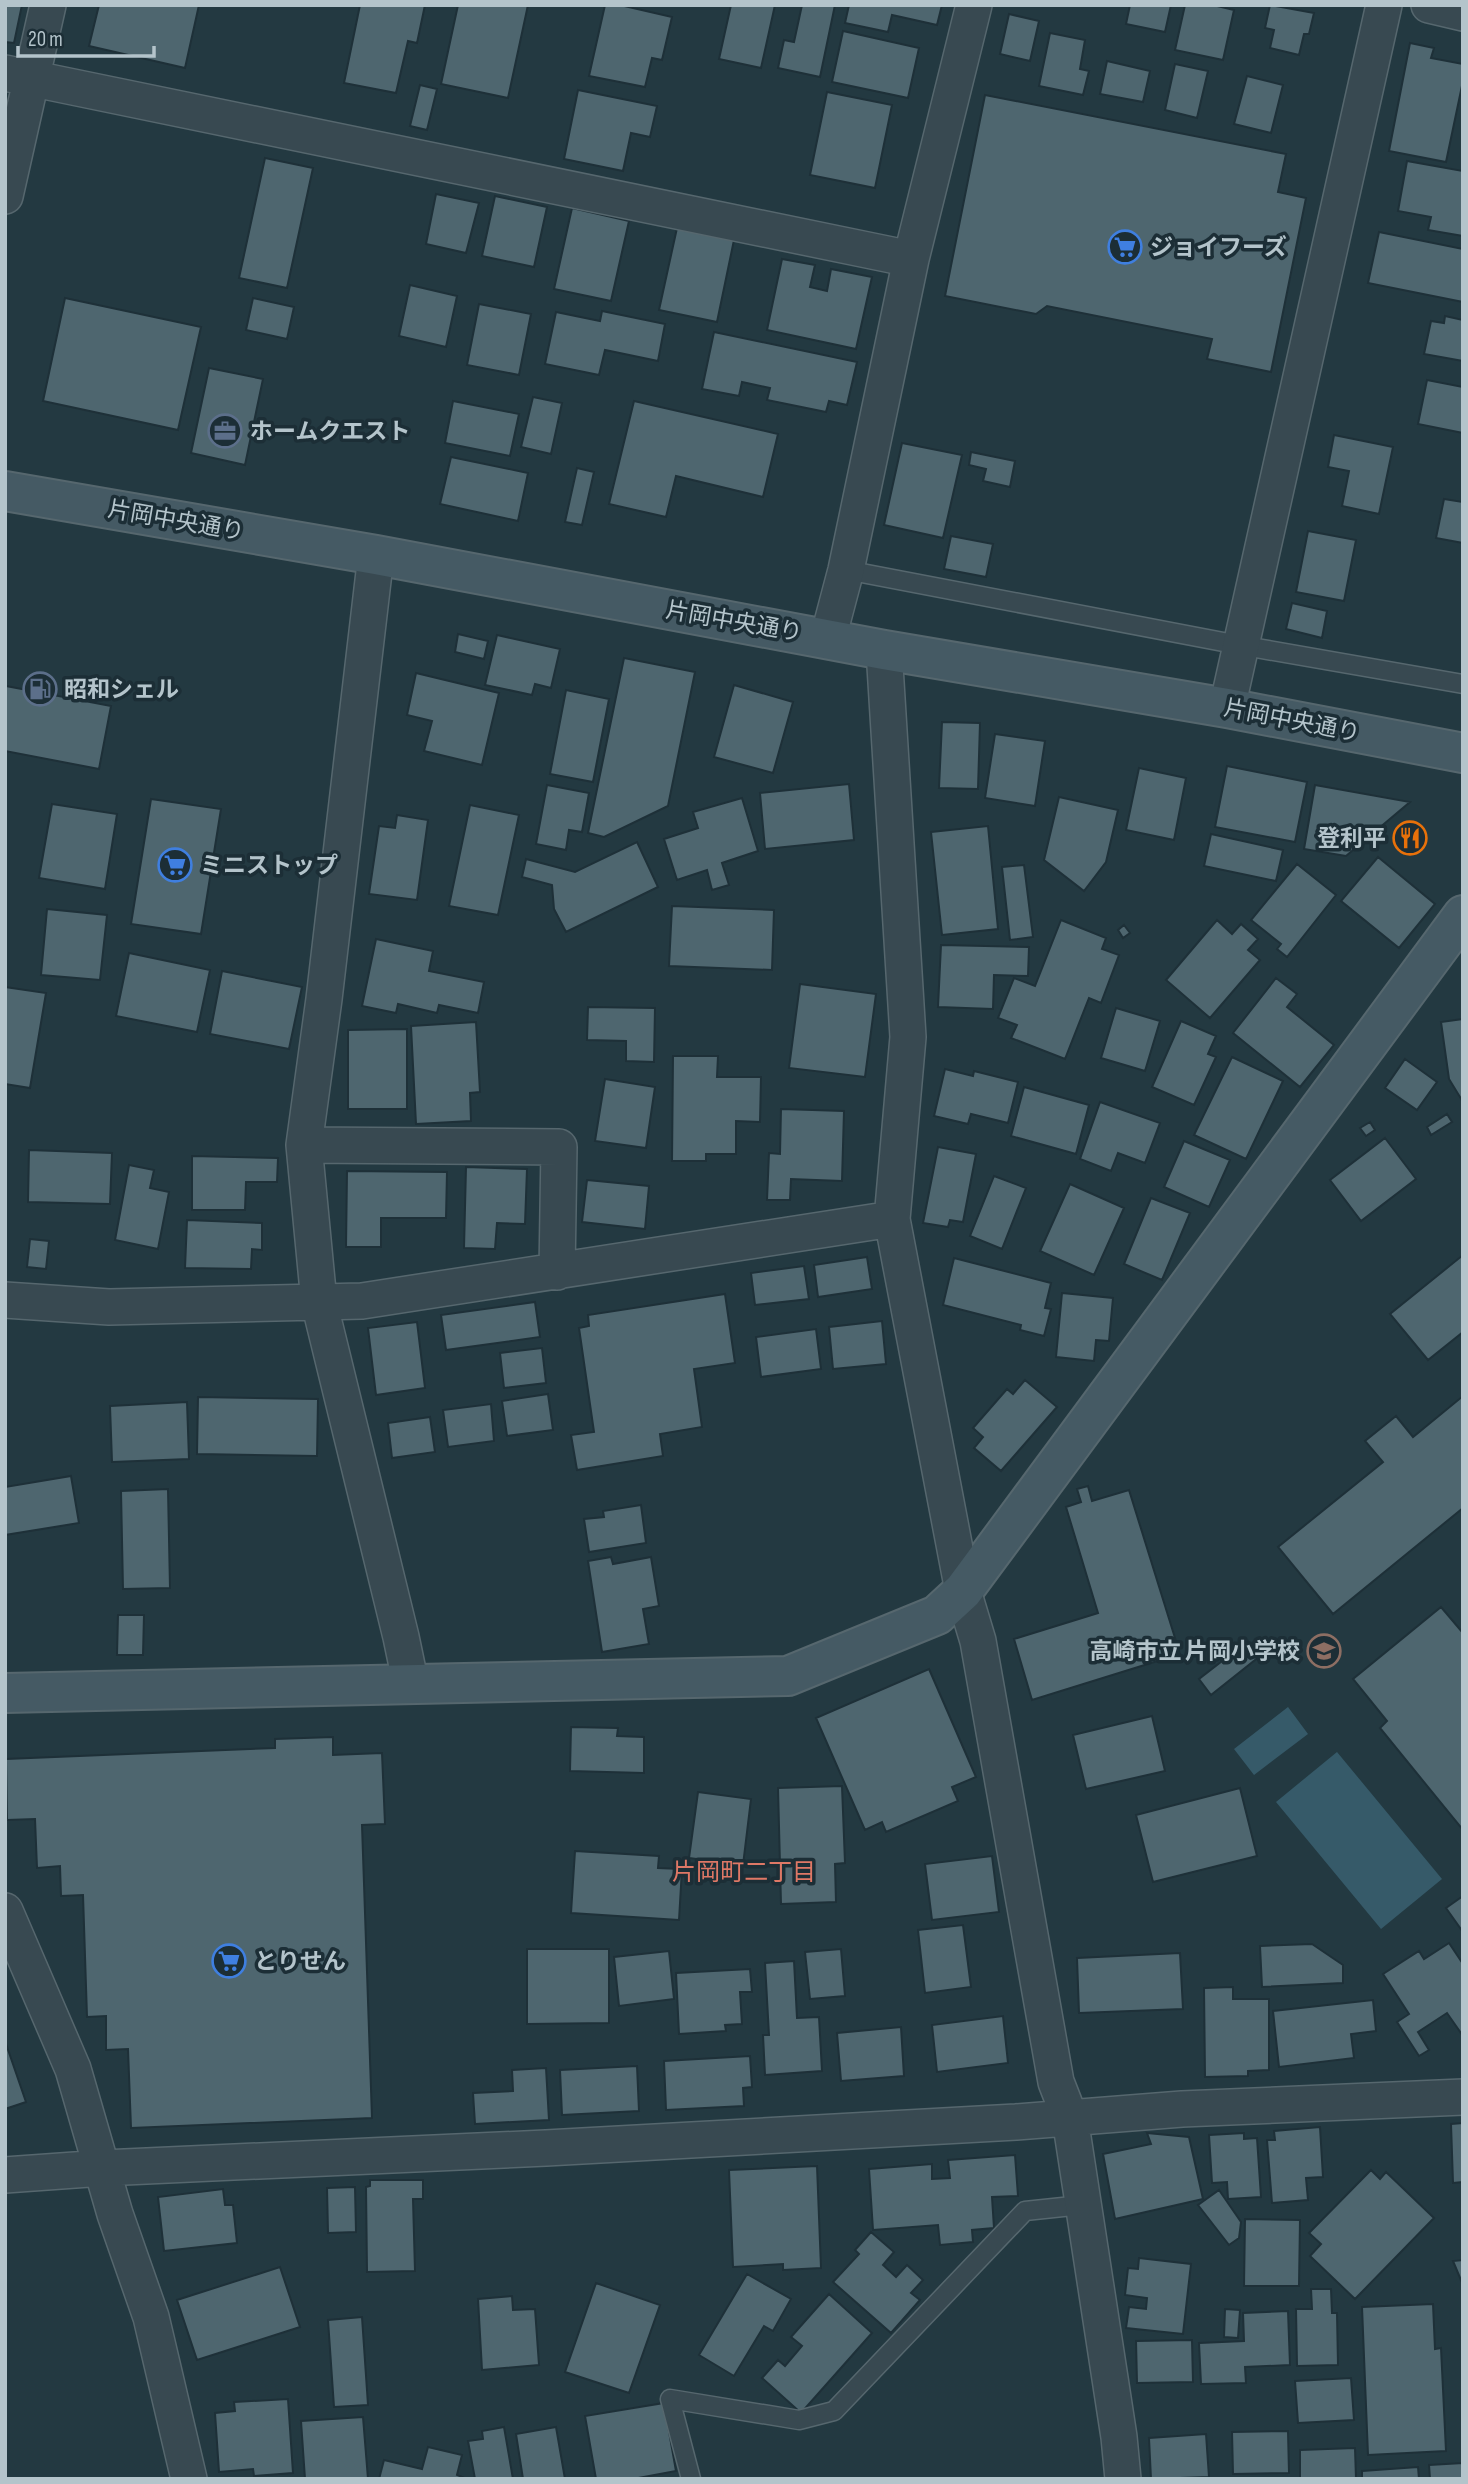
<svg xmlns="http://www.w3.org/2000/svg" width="1468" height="2484" viewBox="0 0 1468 2484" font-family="'Sofia Sans Condensed','Noto Sans JP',sans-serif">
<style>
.water{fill:#365a69}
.building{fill:#4e666f;stroke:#1e3038;stroke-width:2}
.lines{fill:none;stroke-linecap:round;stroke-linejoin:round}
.lane-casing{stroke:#56676e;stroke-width:21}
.street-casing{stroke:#56676e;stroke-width:38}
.secondary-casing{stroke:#56676e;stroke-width:42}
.lane{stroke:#384951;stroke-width:18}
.street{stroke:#384951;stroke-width:35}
.secondary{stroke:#455a64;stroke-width:38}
.labels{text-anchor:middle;stroke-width:7;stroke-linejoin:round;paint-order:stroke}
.poi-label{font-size:23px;font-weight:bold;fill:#b4c4cb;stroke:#1c2e36;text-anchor:start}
.street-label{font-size:23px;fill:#b4c4cb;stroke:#1c2e36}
.neighbourhood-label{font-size:24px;fill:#df7866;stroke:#1c2e36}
</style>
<rect width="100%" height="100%" fill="#233941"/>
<path class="water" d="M1288 1707 1308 1734 1254 1775 1234 1749Z
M1337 1752 1442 1879 1381 1929 1276 1802Z"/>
<path class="building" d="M5 5H22L14 43 5 42Z
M99 5H199L185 68 89 46Z
M360 5H425L417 43 408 41 396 93 344 83Z
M458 5H528L508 98 441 84Z
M605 5H620L672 17 662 60 652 58 645 87 589 76Z
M731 5H775L761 68 719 59Z
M802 5H835L820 77 778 68 784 40 794 42Z
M849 5H942L937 25 892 15 888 32 845 23Z
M1130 5H1171L1165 32 1126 24Z
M1185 5H1213L1234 10 1223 60 1175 50Z
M1270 5 1314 13 1309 34H1304L1299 55 1270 48 1274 30 1265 28Z
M1009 14 1039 21 1030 61 1000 54Z
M843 31 919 48 908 98 832 82Z
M1050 33 1085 40 1080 69 1089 71 1083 95 1039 86Z
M1410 43 1434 48 1431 58 1463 64V81L1446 162 1389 151Z
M1107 61 1150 71 1143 102 1100 94Z
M1175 64 1208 71 1197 118 1165 110Z
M1247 76 1283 85 1271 133 1234 124Z
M420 85 437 89 427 130 410 126Z
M578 90 657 106 650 137 631 133 623 171 564 159Z
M827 92 892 105 875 188 810 175Z
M985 95 1286 154 1278 192 1306 198 1271 372 1207 359 1212 339 1047 306 1036 314 945 296Z
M265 158 313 168 287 288 239 278Z
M1407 161 1463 171V236L1428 230 1431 217 1398 211Z
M436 194 479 203 466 253 426 244Z
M495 196 547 207 534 267 482 256Z
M572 208 629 221 611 301 554 289Z
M677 228 734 240 717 322 659 310Z
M1379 232 1463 249V302L1368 283Z
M782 259 815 265 810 287 827 291 831 269 872 277 856 349 767 330Z
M410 285 457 296 446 347 399 336Z
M65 298 201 327 178 430 43 401Z
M253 298 294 307 287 339 246 330Z
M479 304 531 314 519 375 467 365Z
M602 311 665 324 658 361 605 350 599 375 545 364 556 312 600 321Z
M1445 316 1463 320V361L1424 354 1431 321 1444 323Z
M714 332 857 362 847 405 829 401 826 412 767 400 770 388 742 382 739 396 702 389Z
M209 368 263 379 245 465 191 453Z
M1427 380 1463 387V433L1418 424Z
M533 397 562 403 551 454 521 447Z
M453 401 519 414 510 456 445 443Z
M634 401 778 434 763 497 676 476 666 517 609 504Z
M1334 435 1393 447 1379 514 1342 506 1349 471 1328 467Z
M902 443 962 455 943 538 884 525Z
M971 452 1015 461 1010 487 983 481 986 469 969 465Z
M451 457 528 473 518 521 440 504Z
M577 468 594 472 582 525 565 522Z
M1444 499 1463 502V543L1436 538Z
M1308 531 1356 540 1344 601 1296 592Z
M951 536 993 544 986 577 944 569Z
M1292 603 1327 611 1322 638 1286 629Z
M458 634 488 641 484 659 455 652Z
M497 635 560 649 551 688 535 684 532 695 485 685Z
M624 658 695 672 668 806 604 837 588 833Z
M416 673 499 693 482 765 424 751 432 721 407 715Z
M734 685 793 702 773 773 714 757Z
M6 686 111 706 99 769 5 751Z
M566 690 609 699 593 782 550 774Z
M942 722 980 723 978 789 939 788Z
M995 734 1045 741 1035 806 985 798Z
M1227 766 1307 782 1295 842 1215 827Z
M1139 768 1186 778 1174 840 1126 830Z
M849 784 854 840 765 849 760 793Z
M547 785 589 793 582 832 569 830 566 850 536 844Z
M1315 785 1410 802 1346 856 1304 849Z
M1059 797 1118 810 1106 862 1084 891 1044 860Z
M742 798 758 851 722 863 729 885 712 890 707 870 677 880 664 839 698 828 693 812Z
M151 799 221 809 201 934 131 924Z
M52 804 117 814 105 889 39 878Z
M470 805 519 815 498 915 449 906Z
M397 815 428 820 417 900 369 894 379 826 395 828Z
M988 826 998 929 942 935 931 832Z
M1211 834 1283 850 1276 881 1204 866Z
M637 842 658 887 566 932 554 909 552 885 522 877 526 859 575 872Z
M1378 857 1435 904 1399 948 1341 901Z
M1297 864 1336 895 1287 957 1277 949 1281 944 1251 920Z
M1024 865 1033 937 1010 940 1002 867Z
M672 906 774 910 772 970 669 966Z
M47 909 107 915 100 980 41 975Z
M1061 920 1106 938 1102 949 1119 955 1101 1003 1089 998 1065 1059 1011 1038 1017 1025 998 1018 1014 978 1035 986Z
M1217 920 1232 934 1241 924 1258 939 1248 950 1260 960 1210 1018 1166 980Z
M1124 925 1130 933 1123 938 1118 930Z
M376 939 433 951 429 971 484 982 478 1013 439 1005 437 1013 398 1004 396 1013 362 1006Z
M941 945 1029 947 1028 976 994 975 993 1009 938 1007Z
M129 953 210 970 197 1032 116 1016Z
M222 971 302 987 289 1049 210 1034Z
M1276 978 1297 994 1287 1007 1334 1045 1300 1087 1233 1033Z
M800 984 876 994 865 1077 789 1068Z
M5 987 46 993 30 1088 5 1084Z
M588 1007 655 1008 654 1062 626 1061V1041L587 1040Z
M1116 1008 1160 1021 1145 1071 1101 1058Z
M1463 1019V1102L1449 1079 1441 1022Z
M1181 1021 1216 1036 1208 1054 1216 1057 1194 1105 1152 1087Z
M476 1022 480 1092 470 1093 471 1121 416 1124 411 1026Z
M407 1029V1109H348V1030Z
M673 1056H718L717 1077H761L760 1122 736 1121V1154H706V1161H672Z
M1232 1057 1283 1081 1246 1159 1194 1135Z
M1405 1059 1437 1082 1417 1110 1385 1088Z
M945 1069 973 1076 974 1071 1018 1082 1008 1123 971 1114 968 1124 934 1116Z
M605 1079 655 1087 646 1148 595 1141Z
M1024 1087 1089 1105 1076 1154 1011 1136Z
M1100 1102 1160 1123 1145 1163 1118 1153 1111 1171 1080 1159Z
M781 1109 844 1111 842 1181 791 1179 790 1200H767L769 1153 780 1154Z
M1447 1114 1452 1122 1431 1135 1427 1127Z
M1370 1122 1375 1130 1366 1136 1360 1128Z
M1385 1138 1416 1179 1361 1221 1330 1180Z
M1184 1141 1230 1160 1209 1207 1164 1187Z
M938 1147 976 1154 963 1222 950 1220 948 1227 923 1223Z
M29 1150 112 1153 110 1204 28 1202Z
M192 1156 278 1158 277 1182H246L245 1210H192Z
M129 1165 154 1170 150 1188 169 1192 158 1249 115 1240Z
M466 1167 527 1169 525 1224 497 1223 495 1249 464 1248Z
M347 1171 447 1172 446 1218H381V1247H346Z
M994 1176 1026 1188 1002 1249 970 1236Z
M587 1180 649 1186 645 1229 582 1222Z
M1070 1184 1124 1208 1094 1275 1040 1251Z
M1151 1198 1190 1213 1162 1280 1124 1264Z
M187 1220 262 1223V1250L252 1249 251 1269 185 1268Z
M30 1239 49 1241 46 1269 27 1267Z
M1463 1255V1332L1428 1360 1390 1314Z
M867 1257 872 1289 818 1297 814 1265Z
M954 1258 1051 1283 1045 1308 1051 1309 1044 1336 1020 1330 1021 1325 943 1305Z
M804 1266 809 1299 755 1305 751 1273Z
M1062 1293 1113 1298 1109 1341 1096 1340 1094 1361 1056 1357Z
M725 1294 735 1363 694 1369 702 1427 660 1434 663 1456 577 1470 571 1435 594 1432 579 1328 589 1326 588 1315Z
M535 1302 540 1337 446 1350 441 1315Z
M882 1321 886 1364 833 1369 829 1327Z
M417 1322 425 1388 376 1395 368 1328Z
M816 1329 821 1369 761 1377 756 1337Z
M542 1348 546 1383 504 1388 500 1353Z
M1025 1380 1057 1407 1001 1471 974 1448 983 1437 973 1428 1007 1389 1013 1394Z
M548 1394 553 1430 507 1436 502 1401Z
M1463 1396V1508L1333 1614 1278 1547 1383 1462 1365 1441 1396 1416 1413 1437Z
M198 1397 318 1399 317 1456 197 1454Z
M187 1402 189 1459 112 1462 110 1406Z
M491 1404 494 1441 448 1447 443 1410Z
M430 1417 435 1452 392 1458 388 1423Z
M71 1476 79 1523 5 1535V1487Z
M1088 1486 1092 1501 1129 1490 1180 1654 1032 1700 1014 1639 1098 1613 1066 1507 1081 1502 1077 1489Z
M168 1489 170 1588 123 1589 121 1491Z
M641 1505 646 1543 589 1552 584 1519 604 1517 603 1511Z
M611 1557 613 1564 651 1557 659 1606 643 1609 649 1644 602 1652 588 1561Z
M1441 1607 1463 1633V1830L1380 1728 1387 1721 1353 1679Z
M118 1615H144L143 1655H117Z
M1248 1641 1260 1656 1211 1695 1199 1679Z
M929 1669 976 1777 952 1787 958 1801 886 1832 882 1822 865 1830 816 1718Z
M1152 1716 1165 1771 1086 1789 1073 1735Z
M571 1727 618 1728 617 1736 644 1737V1773L570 1771Z
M333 1737V1755L382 1753 385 1824 362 1825 372 2118 131 2128 128 2049 106 2050V2016L87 2017 83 1895 61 1896 60 1866 37 1868 35 1819 7 1820 6 1759 275 1748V1739Z
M842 1786 845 1863 835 1864 836 1902 781 1904 778 1788Z
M1240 1788 1257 1856 1153 1882 1136 1815Z
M698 1792 751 1799 743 1865 689 1858Z
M575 1851 659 1856 658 1868 682 1869 679 1920 571 1913Z
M992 1856 999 1912 932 1920 925 1864Z
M1463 1896V1932L1446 1908Z
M963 1925 971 1987 925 1993 918 1930Z
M1449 1943 1463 1964V2036L1447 2013 1418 2032 1429 2050 1419 2056 1397 2022 1409 2014 1383 1974 1419 1951 1424 1959Z
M1312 1944 1343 1965V1983L1262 1987 1260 1946Z
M527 1949H609V2023L527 2024Z
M841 1949 845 1996 810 1999 805 1952Z
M669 1951 674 1999 619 2006 614 1957Z
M1180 1953 1183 2009 1079 2013 1077 1958Z
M794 1961 797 2018 819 2017 822 2071 765 2075 763 2035H769L765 1963Z
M750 1969 752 1992H740L742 2024 725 2025 726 2031 679 2034 676 1973Z
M1233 1987V1999H1269V2070L1248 2071V2076L1205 2077 1204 1988Z
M1373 2000 1376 2031 1351 2034 1354 2058 1279 2067 1273 2011Z
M1003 2016 1008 2063 937 2072 932 2025Z
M901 2027 904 2076 841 2081 837 2033Z
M5 2041 26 2102 5 2109Z
M750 2056 752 2087 743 2088 744 2106 666 2110 664 2061Z
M637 2066 639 2111 562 2115 560 2070Z
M546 2068 549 2120 475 2124 473 2093 513 2091 512 2070Z
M1463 2123V2182L1453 2183 1451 2124Z
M1320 2127 1323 2177 1306 2178 1308 2200 1272 2203 1267 2140H1275L1274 2131Z
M1147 2133 1189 2137 1203 2199 1115 2219 1103 2154 1151 2144Z
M1244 2133V2139L1257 2138 1261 2197 1228 2199 1227 2182 1212 2183 1209 2135Z
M1015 2155 1018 2196 992 2197 994 2228 972 2230 973 2242 940 2245 938 2225 873 2230 869 2169 932 2164V2179L950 2178 948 2160Z
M817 2166 821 2268 783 2270V2264L733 2267 729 2170Z
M1371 2170 1380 2179 1386 2172 1434 2218 1355 2299 1310 2256 1321 2244 1309 2233Z
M370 2180H423V2199H413L415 2271 367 2272 366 2187 370 2186Z
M355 2187 356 2232 328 2233 327 2188Z
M223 2189 225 2205H233L237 2243 164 2251 158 2197Z
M1219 2190 1241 2222 1239 2238 1229 2245 1198 2205Z
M1245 2219 1300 2220 1299 2286H1244Z
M871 2232 894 2252 883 2265 896 2277 907 2265 923 2280 911 2293 920 2300 891 2333 833 2282 859 2254 855 2250Z
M1139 2258 1191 2264 1183 2334 1126 2328 1129 2307 1146 2309 1147 2298 1125 2295 1128 2268 1138 2269Z
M1463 2260V2285L1453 2261Z
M280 2267 300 2327 197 2360 177 2300Z
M747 2274 791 2299 773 2331 764 2326 734 2376 699 2355Z
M596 2283 660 2305 629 2393 565 2372Z
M1311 2289H1331L1332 2313H1337L1338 2365 1297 2366 1296 2309H1312Z
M829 2294 872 2333 801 2413 762 2378 778 2360 785 2366 802 2346 791 2337Z
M512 2296 513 2310 535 2309 539 2365 482 2370 478 2299Z
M1433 2304 1435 2349 1441 2348 1446 2451 1368 2455 1362 2307Z
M1225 2309 1240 2310 1238 2338 1224 2337Z
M1288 2311 1290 2365 1245 2367 1246 2383 1201 2384 1199 2343 1244 2341 1243 2313Z
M362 2317 368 2405 334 2407 328 2320Z
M1192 2340 1193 2382 1137 2383 1136 2341Z
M1351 2378 1354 2420 1298 2423 1295 2381Z
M288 2399 293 2473 254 2476 253 2469 219 2472 215 2413 235 2411 234 2402Z
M664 2403 676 2471 633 2479H596L585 2416Z
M363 2417 368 2479H305L301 2421Z
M504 2427 513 2479H475L468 2441 483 2439 482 2431Z
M556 2427 565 2479H523L516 2434Z
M1288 2431 1289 2473 1233 2474 1232 2432Z
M1206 2434 1209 2477 1151 2479 1149 2438Z
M428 2447 462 2455 457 2475 467 2479H379L384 2460 422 2469Z
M1355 2448 1356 2479H1300V2450Z
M1463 2463V2479H1430L1429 2465Z
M1418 2467 1419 2479H1362V2471Z"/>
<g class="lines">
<defs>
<path id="lane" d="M846 570 1239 645 1463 684
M691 2479 670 2399 799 2420 834 2411 1025 2211 1082 2205"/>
<path id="street" d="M1429 5 1463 13
M5 73 911 259
M5 196 48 5
M376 555 324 999 304 1145 319 1302 401 1637 411 1685
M828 638 846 570 911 259 974 5
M884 650 908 1037 892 1219 963 1591 978 1641 1056 2082 1070 2118 1119 2437 1123 2479
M1227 708 1384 5
M304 1145 559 1147 557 1272
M5 1300 109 1307 362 1301 892 1219
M5 1911 73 2069 115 2214 151 2317 189 2479
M5 2175 103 2168 546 2148 1016 2122 1182 2109 1463 2097"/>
<path id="secondary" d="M5 491 376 555 884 650 1227 708 1463 753
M5 1693 788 1676 937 1615 963 1591 1463 915"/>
</defs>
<use href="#lane" class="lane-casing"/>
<use href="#street" class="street-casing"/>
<use href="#secondary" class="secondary-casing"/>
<use href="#lane" class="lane"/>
<use href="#street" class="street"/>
<use href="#secondary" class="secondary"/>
</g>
<defs>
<symbol id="supermarket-ring" viewBox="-11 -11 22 22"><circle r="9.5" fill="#1c2e36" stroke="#3f7fe0" stroke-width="1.5"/><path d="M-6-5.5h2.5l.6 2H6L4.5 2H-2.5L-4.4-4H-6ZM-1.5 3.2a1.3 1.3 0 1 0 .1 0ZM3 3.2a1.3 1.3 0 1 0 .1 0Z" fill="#3f7fe0"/></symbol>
<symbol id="office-ring" viewBox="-11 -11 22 22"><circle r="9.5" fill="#1c2e36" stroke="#5c6f8a" stroke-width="1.5"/><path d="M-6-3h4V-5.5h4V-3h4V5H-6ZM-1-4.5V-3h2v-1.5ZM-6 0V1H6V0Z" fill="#5c6f8a"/></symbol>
<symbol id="fuel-ring" viewBox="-11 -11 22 22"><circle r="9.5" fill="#1c2e36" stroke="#5c6f8a" stroke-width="1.5"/><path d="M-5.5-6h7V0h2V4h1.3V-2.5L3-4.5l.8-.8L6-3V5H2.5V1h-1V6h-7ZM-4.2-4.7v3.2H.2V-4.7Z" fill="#5c6f8a"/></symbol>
<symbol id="restaurant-ring" viewBox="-11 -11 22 22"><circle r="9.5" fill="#1c2e36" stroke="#e8710a" stroke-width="1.5"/><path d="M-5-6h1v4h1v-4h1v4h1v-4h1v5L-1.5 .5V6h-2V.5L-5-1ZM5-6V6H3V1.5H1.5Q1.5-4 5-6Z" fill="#e8710a"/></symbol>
<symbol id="school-ring" viewBox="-11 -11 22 22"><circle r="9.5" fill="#1c2e36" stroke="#8d6e63" stroke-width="1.5"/><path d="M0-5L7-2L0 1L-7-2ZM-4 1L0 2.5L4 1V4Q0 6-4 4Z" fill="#8d6e63"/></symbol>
</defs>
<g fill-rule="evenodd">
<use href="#supermarket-ring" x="1106" y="228" width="38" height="38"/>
<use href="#office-ring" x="206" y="412" width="38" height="38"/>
<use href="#fuel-ring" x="21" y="670" width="38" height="38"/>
<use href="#restaurant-ring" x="1391" y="819" width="38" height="38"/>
<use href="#supermarket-ring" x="156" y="846" width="38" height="38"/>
<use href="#school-ring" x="1305" y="1632" width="38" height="38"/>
<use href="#supermarket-ring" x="210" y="1942" width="38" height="38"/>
</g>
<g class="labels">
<g class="poi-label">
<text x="1150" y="255">ジョイフーズ</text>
<text x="250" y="439">ホームクエスト</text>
<text x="64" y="697">昭和シェル</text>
<text x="1386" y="846" text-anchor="end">登利平</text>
<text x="200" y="873">ミニストップ</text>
<text x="1300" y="1659" text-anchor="end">高崎市立 片岡小学校</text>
<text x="254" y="1969">とりせん</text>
</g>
<g class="street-label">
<text transform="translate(176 520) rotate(10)" y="8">片岡中央通り</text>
<text transform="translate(734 621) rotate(10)" y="8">片岡中央通り</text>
<text transform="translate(1292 720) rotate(11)" y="8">片岡中央通り</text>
</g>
<g class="neighbourhood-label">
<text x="744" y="1880">片岡町二丁目</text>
</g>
</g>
<rect width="1468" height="2484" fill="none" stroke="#b4c4cb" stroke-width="14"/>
<path d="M18 46v10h136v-10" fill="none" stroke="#b4c4cb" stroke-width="3.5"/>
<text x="28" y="46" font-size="21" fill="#b4c4cb" stroke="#1c2e36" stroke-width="5" paint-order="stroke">20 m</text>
</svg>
